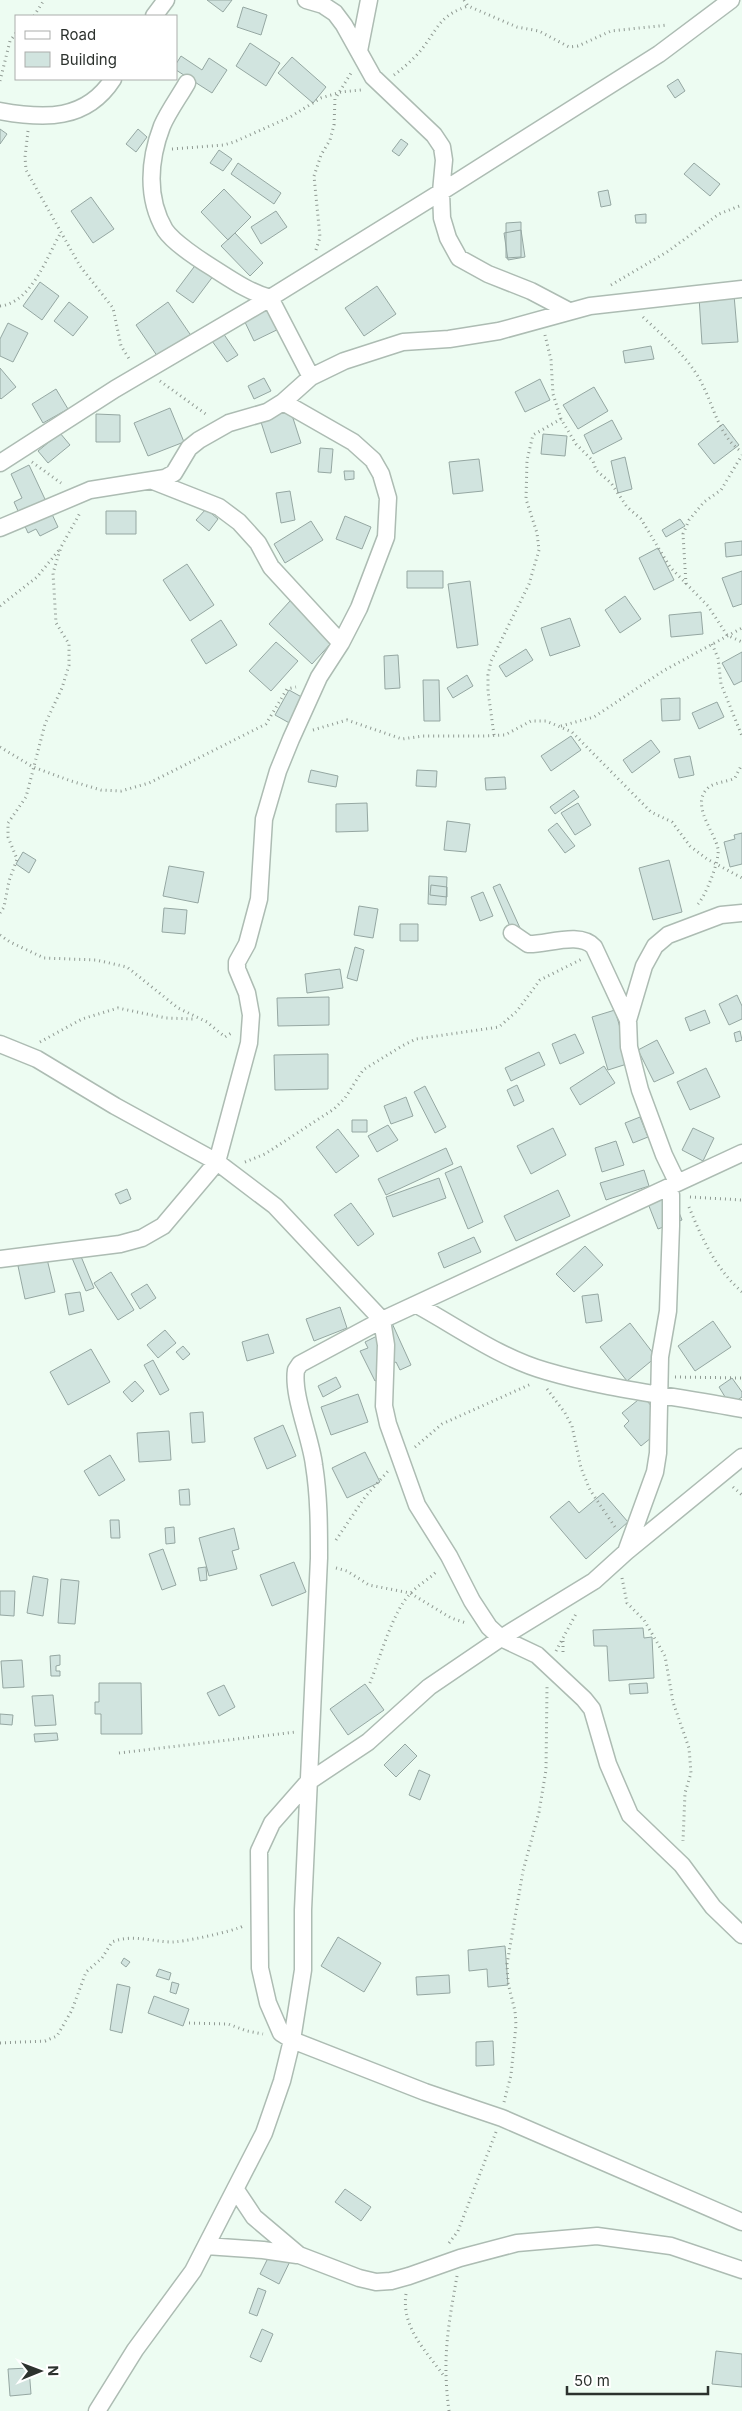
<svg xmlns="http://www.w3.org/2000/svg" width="742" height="2411" viewBox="0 0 742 2411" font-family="Inter,sans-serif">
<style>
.building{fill:#d1e4df;stroke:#95a7a2}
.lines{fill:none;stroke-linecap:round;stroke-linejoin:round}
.minor-casing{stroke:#adbcb3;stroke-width:19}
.path{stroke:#909a93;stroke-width:3;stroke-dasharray:1 4;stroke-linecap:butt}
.minor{stroke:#fff;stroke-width:16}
</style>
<rect width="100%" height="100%" fill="#edfcf2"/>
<path class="building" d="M207 0H232L223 12Z
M243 7 267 15 261 35 237 27Z
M250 43 280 63 266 86 236 66Z
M181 56 202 70 209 58 227 70 212 93 176 70V64Z
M292 57 326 87 313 103 278 73Z
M678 79 685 91 675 98 667 86Z
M0 129 7 134 0 144Z
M138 129 147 137 136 152 126 144Z
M401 139 408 144 399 156 392 151Z
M219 150 232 159 223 171 210 163Z
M238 163 281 193 274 204 231 174Z
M694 163 720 184 710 196 684 174Z
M224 189 251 217 228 240 201 212Z
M608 190 611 205 601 207 598 192Z
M91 197 114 229 93 243 71 211Z
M276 211 287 227 261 244 251 227Z
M646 214V223H636L635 215Z
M521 222V257L506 258V223Z
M521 230 525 257 508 260 504 233Z
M235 233 263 263 250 276 221 246Z
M197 263 214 275 193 303 176 291Z
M40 282 59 296 42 320 23 306Z
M377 286 396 314 364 336 345 308Z
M734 295 738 342 702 344 699 297Z
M69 302 88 317 73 336 54 321Z
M168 302 192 337 160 360 136 325Z
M276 302 287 325 254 341 243 318Z
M8 323 28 333 13 362 0 356V339Z
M223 333 238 355 227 362 212 341Z
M651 346 654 359 625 363 623 351Z
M0 368 16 387 1 399 0 398Z
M264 378 271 391 254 399 248 386Z
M540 379 550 400 525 412 515 392Z
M594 387 608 411 578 429 563 405Z
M56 389 68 409 43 423 32 404Z
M170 408 184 442 148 456 134 423Z
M290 409 301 443 271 453 260 419Z
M96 414 120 415V442H96Z
M612 420 622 439 593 454 584 435Z
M723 424 739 445 714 464 698 444Z
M60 433 70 445 48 463 38 451Z
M543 434 567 436 565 456 541 454Z
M320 448 333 449 331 473 318 472Z
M625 457 632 489 618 493 611 461Z
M479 459 483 491 453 494 449 462Z
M29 465 58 527 40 536 36 529 28 533 14 502 22 498 11 474Z
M344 471H354V479L345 480Z
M290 491 295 520 281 523 276 493Z
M206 509 218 519 209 531 196 520Z
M106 511H136V534H106Z
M345 516 371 527 362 549 336 539Z
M680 519 685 526 666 537 662 530Z
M311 521 323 540 285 563 274 544Z
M742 541V555L726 557 725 543Z
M658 548 674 580 654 590 639 558Z
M187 564 214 605 190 621 163 580Z
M407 571H443V588H407Z
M742 571V604L733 607 722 578Z
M470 581 478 645 457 648 448 584Z
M625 596 641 619 620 633 605 610Z
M290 601 333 641 312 664 269 624Z
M701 612 703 634 671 637 669 615Z
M570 618 580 646 550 656 541 628Z
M221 620 237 645 206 664 191 640Z
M276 642 298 661 271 691 249 671Z
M526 649 533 660 506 677 499 666Z
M742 652V681L734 685 722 663Z
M398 655 400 688 385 689 384 656Z
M467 675 473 686 453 698 447 688Z
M423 680H439L440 721H424Z
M289 690 307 700 293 725 275 715Z
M680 698V720L662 721 661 699Z
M717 702 724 717 699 729 692 713Z
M571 736 581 750 551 771 541 756Z
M651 740 660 752 632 773 623 760Z
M690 756 694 775 679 778 674 759Z
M311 770 338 776 336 787 308 782Z
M417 770 437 771 436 787 416 786Z
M505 777 506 789 486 790 485 778Z
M574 790 579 797 555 814 550 807Z
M367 803 368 831 336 832V804Z
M578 803 591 825 575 835 561 813Z
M447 821 470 824 466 852 444 850Z
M557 823 575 846 565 853 548 830Z
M742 833V864L730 867 724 842 735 839 734 835Z
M23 852 36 860 29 873 16 864Z
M669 860 682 912 653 920 639 868Z
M169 866 204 872 198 903 163 896Z
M429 876 447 877 446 905 428 904Z
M500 884 520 928 512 931 493 887Z
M431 885 447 887V897L430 895Z
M483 892 493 916 480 921 471 897Z
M359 906 378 909 373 938 354 935Z
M164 908 187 910 185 934 162 932Z
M400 924H418V941H400Z
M355 947 364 950 357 981 347 978Z
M340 969 343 988 307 993 305 974Z
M737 995 742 1006V1019L729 1025 719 1004Z
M329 997V1025L278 1026 277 998Z
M615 1010 630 1063 608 1070 592 1017Z
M705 1010 710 1023 690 1031 685 1018Z
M740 1031 742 1040 736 1042 734 1033Z
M575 1034 584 1053 560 1064 552 1044Z
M657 1040 674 1073 654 1082 638 1050Z
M539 1052 545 1065 511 1081 505 1068Z
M328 1054V1089L275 1090 274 1055Z
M604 1066 615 1083 580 1105 570 1088Z
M706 1068 720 1097 690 1110 677 1082Z
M517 1085 524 1101 514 1106 507 1090Z
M425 1086 446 1127 435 1133 414 1092Z
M406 1097 413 1116 391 1124 384 1106Z
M640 1117 648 1137 633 1143 625 1123Z
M352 1120H367V1132H352Z
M388 1125 398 1140 377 1152 368 1136Z
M553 1128 566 1155 531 1174 517 1146Z
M693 1128 714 1138 703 1161 682 1150Z
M338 1129 359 1156 336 1173 316 1147Z
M616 1141 624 1165 602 1172 595 1148Z
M446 1148 453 1164 386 1195 378 1179Z
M461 1166 483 1222 468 1229 445 1173Z
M644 1170 649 1186 606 1200 600 1183Z
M439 1178 446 1198 393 1217 386 1197Z
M127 1189 131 1199 120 1204 115 1194Z
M558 1190 570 1216 516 1241 504 1216Z
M671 1192 682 1220 658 1229 647 1201Z
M351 1203 374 1234 358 1246 334 1215Z
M474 1237 481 1252 444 1268 438 1253Z
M585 1246 603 1265 574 1292 556 1274Z
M80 1254 94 1288 86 1291 72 1258Z
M47 1259 55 1292 25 1299 18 1266Z
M111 1272 134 1310 118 1320 94 1283Z
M147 1284 156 1298 140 1309 131 1294Z
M80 1292 84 1311 69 1315 65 1294Z
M598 1294 602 1321 586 1323 582 1296Z
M340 1307 347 1328 314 1341 306 1319Z
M391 1321 411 1365 400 1370 396 1362 387 1366 390 1374 375 1381 360 1351 368 1348 365 1342 381 1334Z
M713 1321 731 1347 695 1371 678 1346Z
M630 1323 656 1357 627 1381 600 1347Z
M165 1330 176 1343 158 1358 147 1345Z
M268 1334 274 1353 247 1361 242 1342Z
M183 1346 190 1354 183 1360 176 1352Z
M91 1349 110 1382 68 1405 50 1372Z
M153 1360 169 1390 160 1395 144 1365Z
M336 1377 341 1387 323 1397 318 1386Z
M732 1378 742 1392V1397L730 1405 719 1387Z
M135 1381 144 1391 132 1402 123 1392Z
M358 1394 368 1422 331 1435 321 1407Z
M643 1396 667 1425 641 1446 624 1426 629 1421 622 1413Z
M203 1412 205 1442 192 1443 190 1413Z
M283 1425 296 1456 267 1469 254 1438Z
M169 1431 171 1460 139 1462 137 1433Z
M365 1452 380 1482 347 1498 332 1468Z
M110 1455 125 1480 99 1496 84 1471Z
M189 1489 190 1505H180L179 1490Z
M603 1493 628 1522 586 1559 550 1517 569 1501 579 1513Z
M110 1520H119L120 1538H111Z
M174 1527 175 1543 166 1544 165 1528Z
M234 1528 239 1549 232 1551 237 1569 209 1576 199 1538Z
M163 1549 176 1585 162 1590 149 1554Z
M294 1562 306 1592 272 1606 260 1575Z
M206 1567 207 1580 200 1581 198 1568Z
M33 1576 48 1579 43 1616 27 1613Z
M61 1579 79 1581 75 1624 58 1623Z
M0 1591H15L14 1616 0 1615Z
M643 1628 644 1638 652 1637 654 1678 609 1681 607 1646H594L593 1630Z
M60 1655V1665L56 1666V1671H60V1676H51L50 1656Z
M22 1660 24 1687 3 1688 1 1661Z
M99 1683H141L142 1734H101V1714H95V1702H99Z
M647 1683 648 1693 630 1694 629 1684Z
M365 1684 384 1710 348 1735 330 1709Z
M224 1685 235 1707 219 1716 207 1693Z
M53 1695 56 1725 35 1726 32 1696Z
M0 1714 13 1715 12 1725 0 1724Z
M57 1733 58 1740 35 1742 34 1734Z
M405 1744 417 1756 396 1777 384 1765Z
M419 1770 430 1775 420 1800 409 1795Z
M338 1937 381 1963 364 1992 321 1966Z
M505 1946 508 1985 488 1987 487 1969 469 1971 468 1950Z
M124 1958 130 1962 126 1967 121 1963Z
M159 1969 171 1973 169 1980 156 1976Z
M449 1975 450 1993 417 1995 416 1977Z
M172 1982 179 1984 176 1994 170 1992Z
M117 1984 130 1987 122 2033 110 2030Z
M154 1996 189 2009 183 2026 148 2013Z
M493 2041 494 2065 476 2066V2042Z
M345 2189 371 2207 361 2221 335 2202Z
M275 2244 294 2253 279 2284 260 2274Z
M258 2288 266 2291 257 2316 249 2313Z
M262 2329 273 2334 261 2362 250 2357Z
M716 2351 742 2354V2387L712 2384Z
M29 2368 31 2394 10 2396 8 2369Z"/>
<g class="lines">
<defs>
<path id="minor" d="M306 0 323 5 335 13 344 25 373 77 434 135 442 147 444 160 441 192 442 218 448 238 459 258 488 274 531 291 569 311
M154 16 166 0
M359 51 369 0
M187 83C179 97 168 112 162 126 149 160 146 198 165 230 173 242 200 260 213 268 232 280 249 292 270 298L311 377
M0 111C44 119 86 121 113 79
M0 463 115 389 270 298 441 192 659 54 731 0
M153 481 219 507 239 522 258 543 271 567 341 643
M0 528 90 490 165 478 174 473 189 448 199 440 229 423 267 412 283 402 311 377 344 361 403 342 449 339 499 331 590 306 742 289
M512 933 528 944C546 945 580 931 594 947L628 1020 629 1047 640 1090 664 1155 677 1182
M628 1020 644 966 655 946 668 935 721 915 742 913
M0 1044 37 1059 115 1106 217 1162 275 1206 382 1320 386 1345 384 1406 388 1424 417 1505 449 1556 472 1601 489 1627 501 1638 537 1655 584 1699 592 1709 608 1764 630 1815 682 1865 713 1907 742 1935
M0 1259 120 1244 142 1238 163 1226 217 1162 249 1043 251 1015 247 993 237 969V962L247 944 259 899 264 819 278 771 291 739 319 677 341 643 359 608 386 537 388 498 381 474 373 460 353 442 283 402
M417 1305C459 1328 500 1358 546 1371 610 1390 677 1396 742 1409
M742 1457 626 1552 594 1581 501 1638 429 1687 368 1742 308 1782 272 1823 259 1851 260 1968 268 2003 281 2033 292 2040 425 2092 502 2118 742 2222
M626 1552 655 1472 658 1453 660 1357 668 1311 671 1226V1195L669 1188
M236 2190 254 2217 299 2255 359 2278 376 2282 391 2281 409 2276 460 2258 517 2243 597 2236 671 2246 742 2270
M206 2246 263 2250 297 2255
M97 2411 135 2350 193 2271 264 2133 282 2081 292 2040 303 1970V1910L319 1558C319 1527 319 1496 314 1465 311 1438 292 1395 296 1370L300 1364 382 1320 742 1153"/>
</defs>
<use href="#minor" class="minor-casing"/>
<path class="path" d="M464 0 468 6 517 27 539 31 569 47 578 46 611 31 668 25
M34 16 44 0
M394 75C405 67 417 56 425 45 440 24 442 15 468 6
M0 81 10 41 16 33
M28 131 25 157 26 170 80 266 113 308 121 346 130 360
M172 149 224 145 234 142 290 117 321 98 341 92 361 90
M316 250 320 237 314 176 321 155 330 140 334 125 335 99 351 73
M611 285 667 252 719 214 742 205
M0 306C31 303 47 257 60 234
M643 317C664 337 686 355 700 380 714 405 718 436 742 452
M545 335 551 360 553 394 561 419 576 444 593 461 596 470 611 483 627 507 641 519 670 567 708 606 727 635 742 642
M160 381 207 415
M32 462 61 483
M686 584 683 534 689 520 704 502 721 490 742 455
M0 606 37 577 59 550
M712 644 718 658 721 684 742 736
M561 726 594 717 663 671 742 628
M313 730 347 720 402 739 423 736H483L505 735 531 721H546L572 732 651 812 672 822 690 846 707 859 742 878
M494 735 488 691V675L491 661 529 584 539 550 537 533 526 499 527 460 533 435 561 419
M0 747 33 767 71 781 101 790 121 791 149 783 266 724 287 689 296 687
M698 904C706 895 720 860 718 849 715 832 689 804 709 787 716 782 727 782 735 778L742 764
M0 913 4 907 9 881 17 859 8 837V823L26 797 45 724 62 688 69 665V644L56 623 53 573 61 547 80 513
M0 935 10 942 44 958 96 960 127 967 178 1008 207 1022 225 1037 233 1032
M40 1042 82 1019 118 1008 166 1018 195 1019
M245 1162 265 1154 334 1109 345 1098 363 1070 402 1046 416 1039 499 1027 517 1011 540 980 582 959
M690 1197 742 1200
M689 1207C702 1239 716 1269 742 1292
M675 1377 742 1378
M547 1389 565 1413 572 1426 581 1468 590 1490 617 1530
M415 1447 442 1424 531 1384
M733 1487 742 1495
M336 1540 365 1497 388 1471
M336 1568 347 1571 369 1585 410 1593 451 1618 466 1623
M622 1578 627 1603 644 1620 665 1656 673 1702 689 1748 691 1773 685 1793 683 1841
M563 1641V1655
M556 1651 577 1612
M370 1683C380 1658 393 1610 411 1593 419 1584 430 1579 438 1570
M119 1753 296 1732
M189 2023 228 2024 247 2031 263 2034
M0 2043 45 2041 57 2036 72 2010 86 1972 102 1958 112 1942C133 1934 149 1941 170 1942 180 1943 235 1931 243 1926
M504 2102 511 2075 516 2025 515 2011 508 1983 507 1964 523 1871 539 1812 546 1770 547 1687
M449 2243 458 2231 496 2132
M406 2294C401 2327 426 2351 444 2376
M449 2411C442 2359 448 2327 457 2276"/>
<use href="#minor" class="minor"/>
</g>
<rect x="15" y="15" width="162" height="65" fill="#ffffff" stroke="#abadab"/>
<rect x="25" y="31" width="25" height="8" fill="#ffffff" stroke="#abadab"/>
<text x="60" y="40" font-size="15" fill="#2c322e">Road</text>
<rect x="25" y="52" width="25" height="15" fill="#d1e4df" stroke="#abadab"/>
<text x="60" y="65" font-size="15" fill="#2c322e">Building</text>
<g transform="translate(40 2371) rotate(89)" stroke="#ffffff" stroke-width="4" paint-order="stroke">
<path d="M0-4L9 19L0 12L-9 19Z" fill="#2c322e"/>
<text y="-8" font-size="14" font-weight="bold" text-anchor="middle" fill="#2c322e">N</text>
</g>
<path d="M567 2386v8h141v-8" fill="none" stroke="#2c322e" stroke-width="2.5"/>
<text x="574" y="2386" font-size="15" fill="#2c322e" stroke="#ffffff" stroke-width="4" paint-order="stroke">50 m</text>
</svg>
